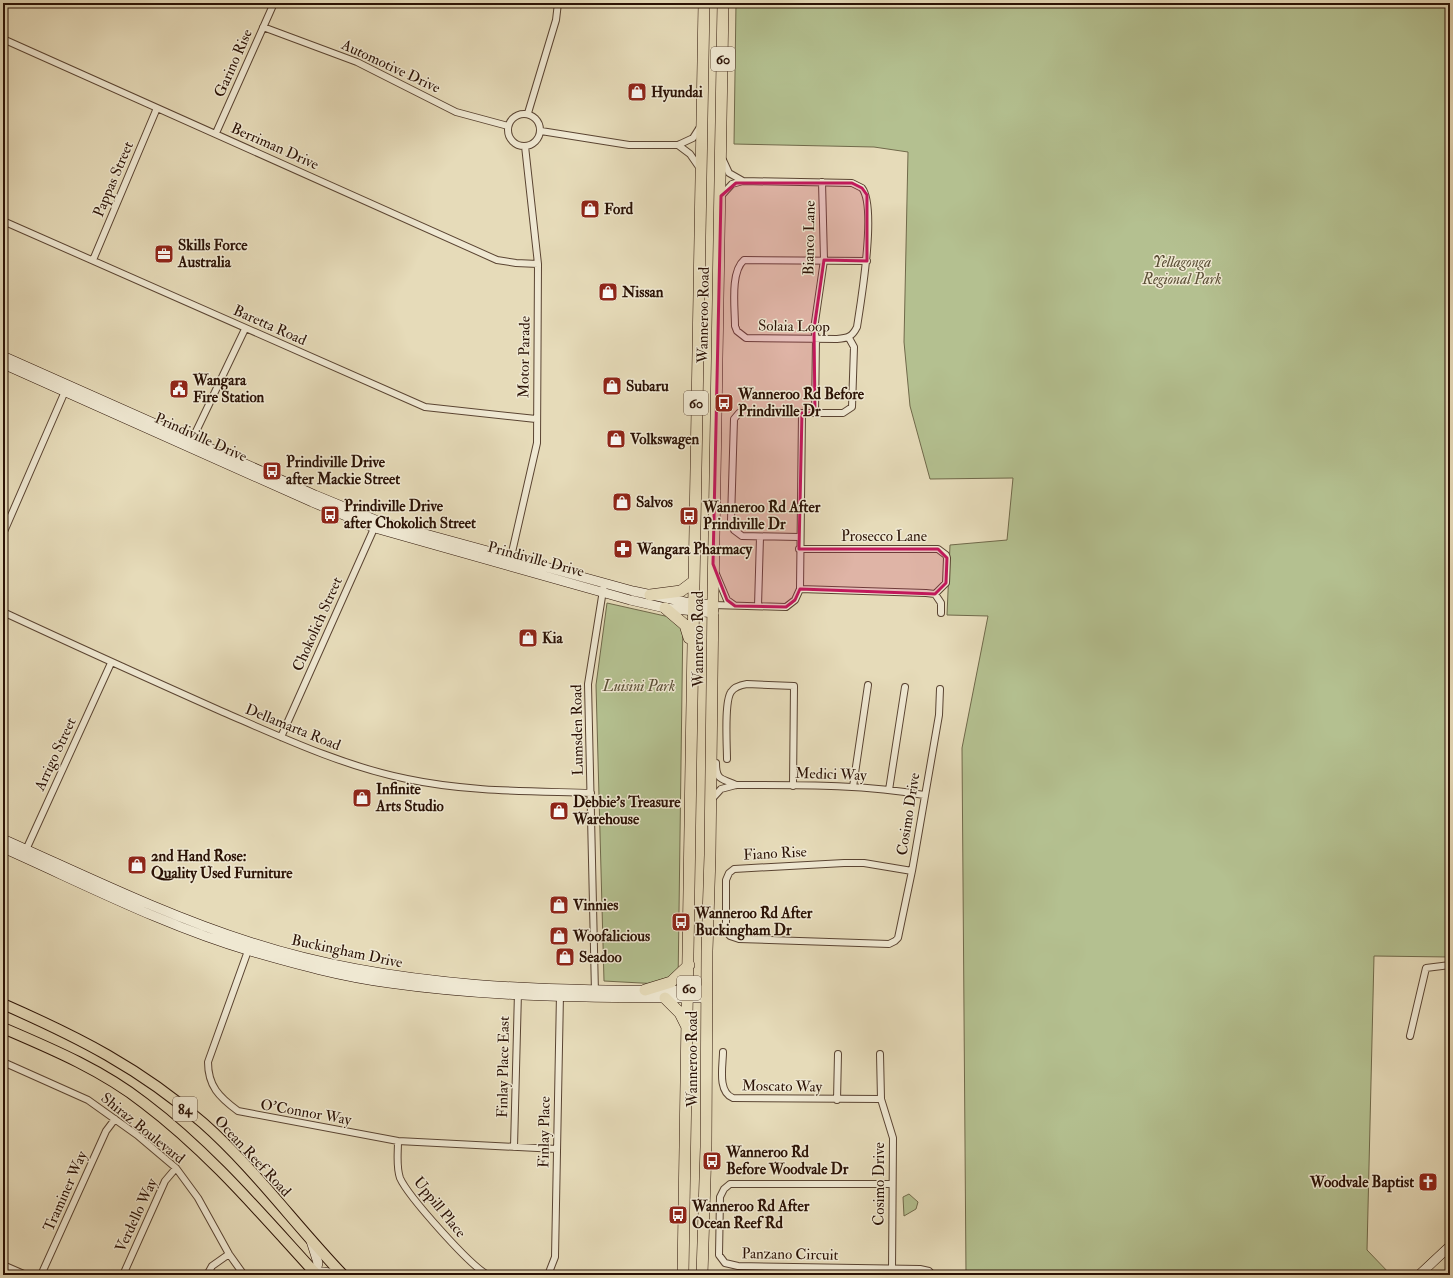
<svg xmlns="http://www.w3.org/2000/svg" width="1453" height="1278" viewBox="0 0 1453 1278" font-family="'IM FELL Double Pica',serif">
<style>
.green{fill:#b4c090;stroke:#70694a}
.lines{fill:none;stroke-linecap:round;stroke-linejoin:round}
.street-casing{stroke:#5a4432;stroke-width:8}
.secondary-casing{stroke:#2b1205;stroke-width:10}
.primary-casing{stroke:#2b1205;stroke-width:12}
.highway-casing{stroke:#2b1205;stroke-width:12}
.street{stroke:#efe8d2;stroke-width:6}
.secondary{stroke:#efe8d2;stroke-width:9}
.primary{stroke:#e6dbb9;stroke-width:10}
.highway{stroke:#e6dbb9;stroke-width:11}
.marked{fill:#c2185b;fill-opacity:0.2;stroke:#c2185b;stroke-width:3;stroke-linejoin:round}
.labels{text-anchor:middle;stroke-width:3;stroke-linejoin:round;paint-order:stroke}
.shield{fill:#efe8d2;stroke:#665242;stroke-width:1}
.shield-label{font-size:14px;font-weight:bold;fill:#2b1205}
.street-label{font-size:15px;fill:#2b1205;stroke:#efe8d2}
.poi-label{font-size:15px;font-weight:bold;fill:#2b1205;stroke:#efe8d2;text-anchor:start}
.park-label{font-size:15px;font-style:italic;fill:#5b4f36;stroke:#efe8d2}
</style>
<rect width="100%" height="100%" fill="#e6dbb9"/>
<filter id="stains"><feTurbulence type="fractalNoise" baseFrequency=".005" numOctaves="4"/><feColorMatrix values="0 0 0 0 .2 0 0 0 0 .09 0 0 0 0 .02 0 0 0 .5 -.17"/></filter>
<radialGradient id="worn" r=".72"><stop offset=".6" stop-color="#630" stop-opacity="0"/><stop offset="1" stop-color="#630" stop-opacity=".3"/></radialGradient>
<path class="green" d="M736 3H1450V957L1374 956 1367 1250 1391 1275H966L962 748 988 616 947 615 950 545 1007 540 1013 478 930 479 910 406 904 342 908 152 874 147 734 144Z
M607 603 665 616H683L678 985 604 981 596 685Z
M909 1194 918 1202 916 1209 904 1216 903 1197Z"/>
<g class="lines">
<defs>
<path id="street" d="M263 27 357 62 456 112 508 126
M3 39 497 260 516 263 538 264
M528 113 556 20 558 3
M508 130a16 16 0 1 1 32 0a16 16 0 1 1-32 0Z
M541 131 629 145H678L693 138 700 127
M216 133 274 3
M678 145 690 154 699 167
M723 160 729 173 743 181
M721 196 732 184 743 181 852 183 862 188C877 207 861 301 857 327 852 337 848 338 837 339L746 338 737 331 735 326C735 308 730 272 744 260L867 261
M3 221 425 407 536 419
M93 260 157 108
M815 413 816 339 814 329 824 260 822 182
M191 442 245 329
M3 534 66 389
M799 537 742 536 734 530 731 520 734 419 739 413 744 412 802 413
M799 549H938L946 555 947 558 946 583 935 594
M510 561 537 443 538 264 525 146
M716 574 727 600 734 605
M800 589 926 593 935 594 941 603V613
M713 605 786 607 795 600 800 589 802 413H843L852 407 854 347 849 338
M758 606 760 537
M3 612C76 646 149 679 223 712 283 738 343 766 407 779 468 792 530 791 591 793
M281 737 376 524
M727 759C727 746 724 702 731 692 734 687 741 685 747 684L794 686 793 786
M716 763C716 782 723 778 736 785
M853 787 868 685
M889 790 905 687
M711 800 721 789 736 785C799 785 863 784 924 795
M25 852 111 663
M912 871 864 863H844L734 869 729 873 726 880V931L730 936 739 939 889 944 895 941 898 938 912 871 939 715 940 689
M249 948 208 1062C208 1086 219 1097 238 1111L398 1141 557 1149
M595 993 588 684 604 584
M1410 1036 1426 968 1450 965
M723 1052C723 1065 717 1092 733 1098L881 1099
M880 1054 881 1099 893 1138 892 1269
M3 1062 88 1100 137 1135 176 1168 198 1198 229 1254 244 1275
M837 1100 838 1054
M398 1141C398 1154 396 1166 400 1178 408 1196 470 1266 488 1275
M514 1147 518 992
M892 1184H730L724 1189 720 1197 719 1255 725 1263 738 1266 920 1269 929 1271 933 1275
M3 1265 26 1275
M41 1275 106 1131 115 1119
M123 1275 165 1181 176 1168
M207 1275 212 1266 229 1254
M548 1275 555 1257 560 994"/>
<path id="secondary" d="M3 356 315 495 378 521 633 591 685 602 713 605
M3 364 312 502 375 528 630 600 665 608 714 613
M3 839C84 875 165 915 250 942 397 990 554 991 707 990
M3 848C84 884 165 926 250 951 295 964 342 977 389 983 494 998 601 998 707 998
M311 1241 318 1263 315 1275
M311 1275 324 1272 338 1275
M1419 1275 1450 1246"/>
<path id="primary" d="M3 1004C78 1037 140 1068 203 1123 253 1167 296 1226 343 1275
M3 1028C52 1049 102 1070 144 1103 209 1152 262 1215 317 1275"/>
<path id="highway" d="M650 595 681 591 693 582
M665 608 685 625 689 638
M645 990 671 982 689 965
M665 998 680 1013 687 1027
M683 1275C691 851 694 427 704 3
M702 1275 706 1147 707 951 710 855 713 596 723 3"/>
</defs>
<use href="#street" class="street-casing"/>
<use href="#secondary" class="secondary-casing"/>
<use href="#primary" class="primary-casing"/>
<use href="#highway" class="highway-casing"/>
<use href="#street" class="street"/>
<use href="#secondary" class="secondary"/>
<use href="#primary" class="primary"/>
<use href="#highway" class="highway"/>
</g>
<path class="marked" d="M736 183H852L862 188 867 195V261L824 260 814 329 815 413H802L799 549H938L947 558 946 583 935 594 800 589 795 600 786 607 735 606 727 600 713 564 721 196Z"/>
<defs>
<symbol id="shop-square" viewBox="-11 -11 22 22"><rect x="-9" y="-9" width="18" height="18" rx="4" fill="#8f2418" stroke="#efe8d2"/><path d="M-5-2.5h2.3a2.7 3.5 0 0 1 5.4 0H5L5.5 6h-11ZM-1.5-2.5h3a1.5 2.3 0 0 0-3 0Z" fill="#fff"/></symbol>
<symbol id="office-square" viewBox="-11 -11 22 22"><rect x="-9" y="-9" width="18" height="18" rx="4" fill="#8f2418" stroke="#efe8d2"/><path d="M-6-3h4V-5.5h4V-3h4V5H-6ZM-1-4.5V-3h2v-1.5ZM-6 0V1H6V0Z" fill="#fff"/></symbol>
<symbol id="civic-square" viewBox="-11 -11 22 22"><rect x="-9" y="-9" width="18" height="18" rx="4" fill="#8f2418" stroke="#efe8d2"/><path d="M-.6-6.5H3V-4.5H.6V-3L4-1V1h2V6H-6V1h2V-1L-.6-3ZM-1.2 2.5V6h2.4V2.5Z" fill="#fff"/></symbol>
<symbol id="bus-square" viewBox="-11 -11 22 22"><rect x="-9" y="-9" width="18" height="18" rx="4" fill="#8f2418" stroke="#efe8d2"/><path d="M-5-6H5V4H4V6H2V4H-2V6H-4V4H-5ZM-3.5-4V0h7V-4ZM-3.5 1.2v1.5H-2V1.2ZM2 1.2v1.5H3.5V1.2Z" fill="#fff"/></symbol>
<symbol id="pharmacy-square" viewBox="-11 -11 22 22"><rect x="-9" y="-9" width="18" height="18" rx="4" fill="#8f2418" stroke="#efe8d2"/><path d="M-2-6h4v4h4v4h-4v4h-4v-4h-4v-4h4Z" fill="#fff"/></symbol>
<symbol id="church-square" viewBox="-11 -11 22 22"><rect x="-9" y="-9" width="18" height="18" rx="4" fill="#8f2418" stroke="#efe8d2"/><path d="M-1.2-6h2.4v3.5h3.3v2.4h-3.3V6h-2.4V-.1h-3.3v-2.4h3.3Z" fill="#fff"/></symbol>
</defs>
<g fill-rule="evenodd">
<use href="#shop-square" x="626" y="81" width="22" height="22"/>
<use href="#shop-square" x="579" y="198" width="22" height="22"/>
<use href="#office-square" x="153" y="243" width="22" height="22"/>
<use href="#shop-square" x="597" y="281" width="22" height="22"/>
<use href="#shop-square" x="601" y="375" width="22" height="22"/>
<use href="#civic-square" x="168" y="378" width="22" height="22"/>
<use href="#bus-square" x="713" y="392" width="22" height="22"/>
<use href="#shop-square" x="605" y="428" width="22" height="22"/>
<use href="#bus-square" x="261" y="460" width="22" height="22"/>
<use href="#shop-square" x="611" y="491" width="22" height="22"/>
<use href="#bus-square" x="319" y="504" width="22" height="22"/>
<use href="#bus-square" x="678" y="505" width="22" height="22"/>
<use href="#pharmacy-square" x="612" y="538" width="22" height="22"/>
<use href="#shop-square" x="517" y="627" width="22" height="22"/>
<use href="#shop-square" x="351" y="787" width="22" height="22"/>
<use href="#shop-square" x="548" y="800" width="22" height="22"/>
<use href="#shop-square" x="126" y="854" width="22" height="22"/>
<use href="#shop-square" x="548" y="894" width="22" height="22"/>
<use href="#bus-square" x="670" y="911" width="22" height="22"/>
<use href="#shop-square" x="548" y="925" width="22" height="22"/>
<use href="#shop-square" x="554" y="946" width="22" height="22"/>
<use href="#bus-square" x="701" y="1150" width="22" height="22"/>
<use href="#church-square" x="1417" y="1171" width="22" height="22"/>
<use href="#bus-square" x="667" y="1204" width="22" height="22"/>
</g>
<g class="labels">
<g class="shield">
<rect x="711" y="47" width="24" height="24" rx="3"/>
<rect x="684" y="391" width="24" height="24" rx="3"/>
<rect x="677" y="976" width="24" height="24" rx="3"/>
<rect x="173" y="1097" width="24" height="24" rx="3"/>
</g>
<g class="shield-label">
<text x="723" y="64">60</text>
<text x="696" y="408">60</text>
<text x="689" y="993">60</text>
<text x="185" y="1114">84</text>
</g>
<g class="street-label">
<text transform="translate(233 63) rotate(-66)" y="5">Garino Rise</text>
<text transform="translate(391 66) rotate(25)" y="5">Automotive Drive</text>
<text transform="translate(275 146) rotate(24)" y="5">Berriman Drive</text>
<text transform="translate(113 179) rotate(-67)" y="5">Pappas Street</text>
<text transform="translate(809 238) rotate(-89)" y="5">Bianco Lane</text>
<text transform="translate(703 315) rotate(-89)" y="5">Wanneroo Road</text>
<text transform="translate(270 325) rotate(24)" y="5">Baretta Road</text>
<text transform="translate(794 326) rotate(1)" y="5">Solaia Loop</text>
<text transform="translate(524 357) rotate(-89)" y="5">Motor Parade</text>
<text transform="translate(201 437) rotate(24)" y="5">Prindiville Drive</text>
<text x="884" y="541">Prosecco Lane</text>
<text transform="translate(536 559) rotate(15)" y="5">Prindiville Drive</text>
<text transform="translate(317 624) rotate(-66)" y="5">Chokolich Street</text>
<text transform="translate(698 639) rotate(-90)" y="5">Wanneroo Road</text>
<text transform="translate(293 727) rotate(22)" y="5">Dellamarta Road</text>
<text transform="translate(577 730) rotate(-91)" y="5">Lumsden Road</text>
<text transform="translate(55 754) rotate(-65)" y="5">Arrigo Street</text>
<text transform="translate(831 774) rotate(2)" y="5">Medici Way</text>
<text transform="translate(908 814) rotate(-81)" y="5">Cosimo Drive</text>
<text transform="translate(775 853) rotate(-3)" y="5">Fiano Rise</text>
<text transform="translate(347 951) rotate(12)" y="5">Buckingham Drive</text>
<text transform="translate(692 1059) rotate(-90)" y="5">Wanneroo Road</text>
<text transform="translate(503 1067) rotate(-89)" y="5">Finlay Place East</text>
<text transform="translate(782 1086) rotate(1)" y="5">Moscato Way</text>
<text transform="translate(306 1112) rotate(10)" y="5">O'Connor Way</text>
<text transform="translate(143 1128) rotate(39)" y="5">Shiraz Boulevard</text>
<text transform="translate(544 1132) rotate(-89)" y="5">Finlay Place</text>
<text transform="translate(253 1156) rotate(47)" y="5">Ocean Reef Road</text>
<text transform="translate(879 1184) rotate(-90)" y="5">Cosimo Drive</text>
<text transform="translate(65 1191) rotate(-66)" y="5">Traminer Way</text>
<text transform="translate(440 1207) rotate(51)" y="5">Uppill Place</text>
<text transform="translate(136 1215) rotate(-65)" y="5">Verdello Way</text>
<text transform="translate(790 1254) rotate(1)" y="5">Panzano Circuit</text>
</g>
<g class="poi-label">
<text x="651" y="97">Hyundai</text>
<text x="604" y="214">Ford</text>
<text x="178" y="250">Skills Force<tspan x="178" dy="17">Australia</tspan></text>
<text x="622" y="297">Nissan</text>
<text x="193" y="385">Wangara<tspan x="193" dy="17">Fire Station</tspan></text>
<text x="626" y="391">Subaru</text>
<text x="738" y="399">Wanneroo Rd Before<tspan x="738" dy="17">Prindiville Dr</tspan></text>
<text x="630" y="444">Volkswagen</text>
<text x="286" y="467">Prindiville Drive<tspan x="286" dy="17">after Mackie Street</tspan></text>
<text x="636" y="507">Salvos</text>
<text x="344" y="511">Prindiville Drive<tspan x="344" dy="17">after Chokolich Street</tspan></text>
<text x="703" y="512">Wanneroo Rd After<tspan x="703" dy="17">Prindiville Dr</tspan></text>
<text x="637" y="554">Wangara Pharmacy</text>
<text x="542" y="643">Kia</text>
<text x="376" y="794">Infinite<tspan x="376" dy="17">Arts Studio</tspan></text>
<text x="573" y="807">Debbie's Treasure<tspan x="573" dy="17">Warehouse</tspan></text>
<text x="151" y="861">2nd Hand Rose:<tspan x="151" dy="17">Quality Used Furniture</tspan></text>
<text x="573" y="910">Vinnies</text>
<text x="695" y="918">Wanneroo Rd After<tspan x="695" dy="17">Buckingham Dr</tspan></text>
<text x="573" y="941">Woofalicious</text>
<text x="579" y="962">Seadoo</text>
<text x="726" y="1157">Wanneroo Rd<tspan x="726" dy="17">Before Woodvale Dr</tspan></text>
<text x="1414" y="1187" text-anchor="end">Woodvale Baptist</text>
<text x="692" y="1211">Wanneroo Rd After<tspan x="692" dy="17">Ocean Reef Rd</tspan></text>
</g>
<g class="park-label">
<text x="1182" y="267">Yellagonga<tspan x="1182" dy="17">Regional Park</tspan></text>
<text x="639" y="691">Luisini Park</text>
</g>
</g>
<rect width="1453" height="1278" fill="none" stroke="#e6dbb9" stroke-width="16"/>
<rect x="4" y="4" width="1445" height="1270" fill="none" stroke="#2b1205" stroke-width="2"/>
<rect x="8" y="8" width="1437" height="1262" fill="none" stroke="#2b1205"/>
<rect width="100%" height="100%" filter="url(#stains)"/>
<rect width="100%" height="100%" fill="url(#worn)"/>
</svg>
